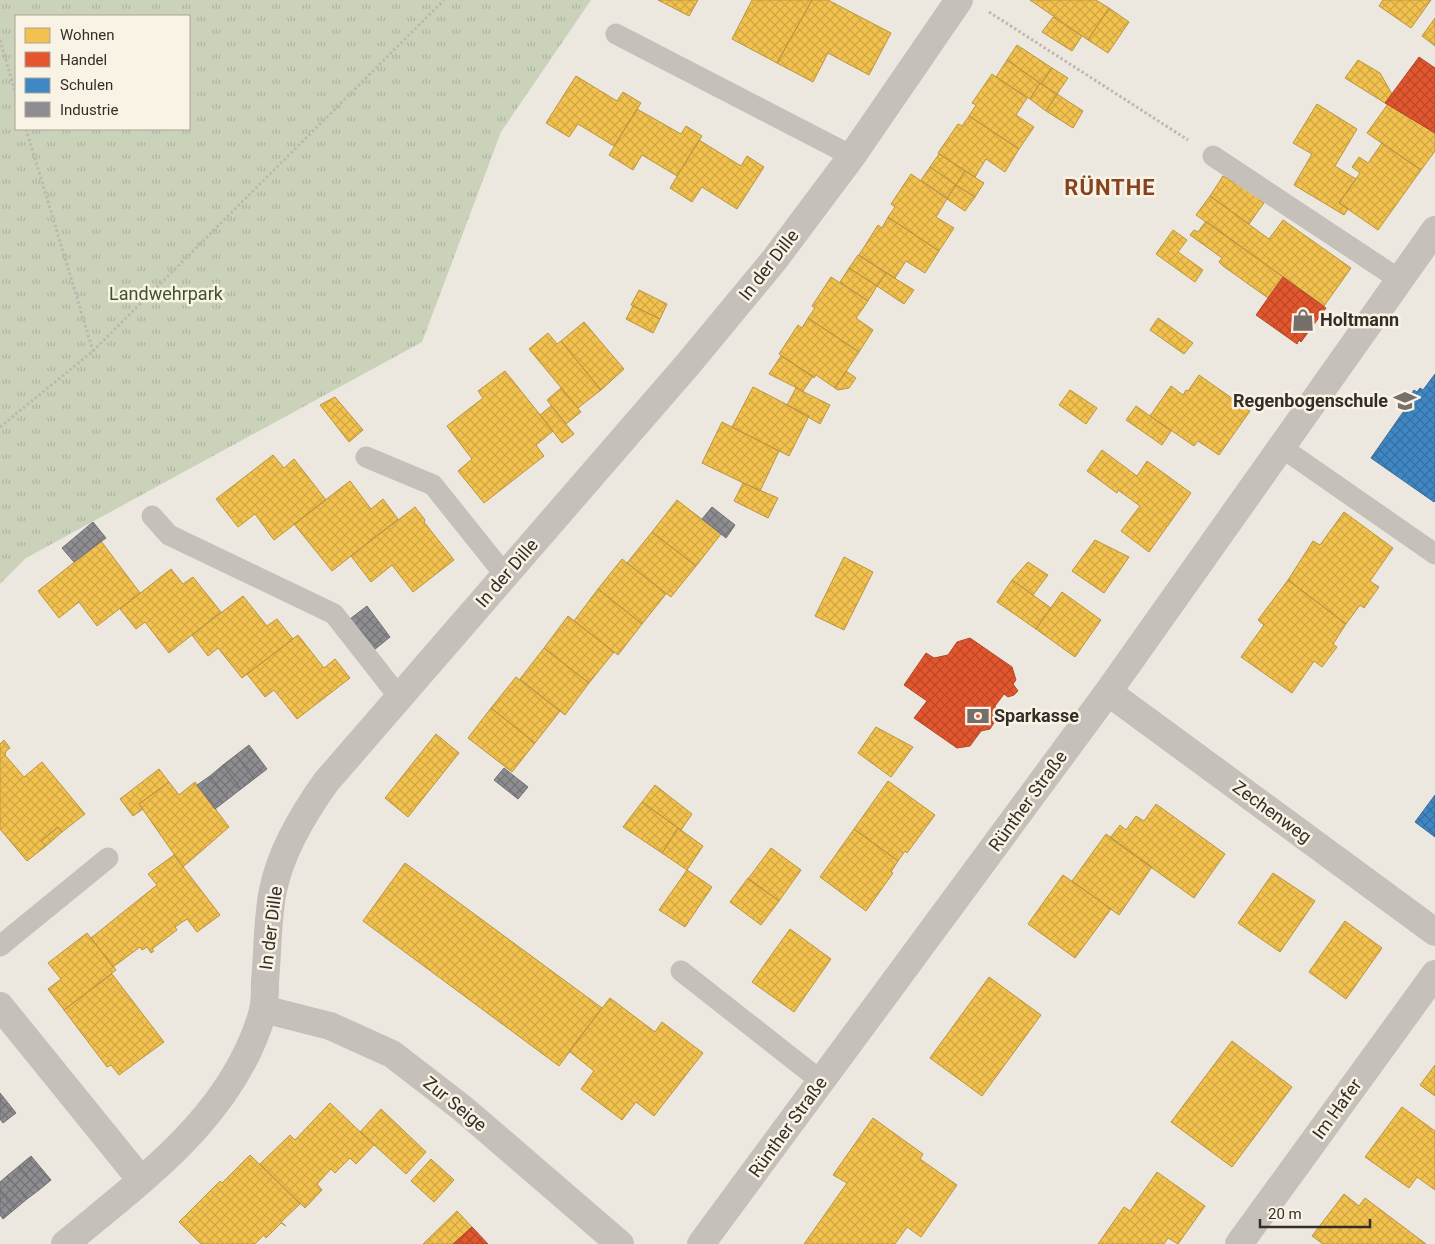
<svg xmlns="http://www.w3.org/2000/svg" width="1435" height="1244" viewBox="0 0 1435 1244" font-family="Roboto,sans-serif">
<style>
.grass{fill:url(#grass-tufts);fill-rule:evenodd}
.homes{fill:url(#homes-cross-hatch);stroke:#ba9542}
.shops{fill:url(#shops-cross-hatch);stroke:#b04a2c}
.schools{fill:url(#schools-cross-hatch);stroke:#3c6d96}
.industry{fill:url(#industry-cross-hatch);stroke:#737072}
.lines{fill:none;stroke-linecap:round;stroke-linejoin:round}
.path{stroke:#beb8b1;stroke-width:3;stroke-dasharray:2.5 2.5;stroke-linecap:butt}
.lane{stroke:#c5c0b9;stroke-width:21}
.street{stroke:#c5c0b9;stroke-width:28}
.labels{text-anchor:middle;stroke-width:5;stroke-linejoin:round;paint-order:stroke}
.street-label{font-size:18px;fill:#362d27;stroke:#f9f3e6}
.park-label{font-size:18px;fill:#40542b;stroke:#f9f3e6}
.poi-label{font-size:18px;font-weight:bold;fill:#362d27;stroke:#f9f3e6;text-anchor:start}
.district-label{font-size:22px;font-weight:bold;letter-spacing:1px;fill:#854420;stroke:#f9f3e6}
</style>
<defs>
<pattern id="grass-tufts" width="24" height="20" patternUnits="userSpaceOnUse" patternTransform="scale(1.25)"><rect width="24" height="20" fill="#cad2ba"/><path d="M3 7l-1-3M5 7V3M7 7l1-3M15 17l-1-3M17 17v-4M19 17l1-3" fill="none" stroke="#aeb5a0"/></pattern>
<pattern id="homes-cross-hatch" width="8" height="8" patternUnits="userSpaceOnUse" patternTransform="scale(1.25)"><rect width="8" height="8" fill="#f2c14e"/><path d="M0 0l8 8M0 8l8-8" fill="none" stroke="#d0a644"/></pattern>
<pattern id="shops-cross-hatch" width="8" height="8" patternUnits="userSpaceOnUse" patternTransform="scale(1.25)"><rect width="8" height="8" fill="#e4572e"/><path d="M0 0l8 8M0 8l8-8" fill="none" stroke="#ba4827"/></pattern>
<pattern id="schools-cross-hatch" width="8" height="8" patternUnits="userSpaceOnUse" patternTransform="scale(1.25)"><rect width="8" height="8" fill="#3f88c5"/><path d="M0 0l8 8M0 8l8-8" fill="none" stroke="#3670a0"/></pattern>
<pattern id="industry-cross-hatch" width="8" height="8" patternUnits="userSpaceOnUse" patternTransform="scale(1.25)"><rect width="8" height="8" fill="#8d8d92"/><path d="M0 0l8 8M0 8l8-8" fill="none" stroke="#747477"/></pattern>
</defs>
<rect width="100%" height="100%" fill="#ece8e0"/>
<path class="grass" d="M0 0H591L501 132 422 342 26 558 0 584ZM16 16H189V129H16Z"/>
<path class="homes" d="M658 0H698L689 16Z
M752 0H812L777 63 732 39Z
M812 0H828L891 33 869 75 828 53 813 82 777 63Z
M1030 0H1096L1109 8 1088 40Z
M1383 0H1431L1411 28 1379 6Z
M1109 8 1129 22 1108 53 1088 40Z
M1053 17 1082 36 1072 51 1042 32Z
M1435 18V46L1422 36Z
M1017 45 1052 68 1041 84 1007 60Z
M1007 60 1040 83 1030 99 996 77Z
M1358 60 1380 73 1392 94 1385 103 1345 78Z
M1052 68 1068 78 1057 94 1041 84Z
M992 74 1027 98 1016 115 1034 127 1019 149 969 116 976 105 972 103Z
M576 76 617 101 623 92 641 103 614 146 578 124 569 137 546 123Z
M1040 83 1057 94 1046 111 1030 99Z
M1057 94 1083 111 1073 128 1046 111Z
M1317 104 1357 129 1335 166 1356 179 1339 203 1348 209 1344 215 1294 185 1312 154 1293 143Z
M1388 104 1435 133V151L1421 170 1367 133Z
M637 109 681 134 686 126 702 136 677 176 642 155 633 170 609 155Z
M969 116 1019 149 1005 172 986 159 975 177 938 153 958 124 962 126Z
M699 140 741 166 747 156 764 167 737 209 702 187 692 202 670 188Z
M1382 143 1421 170 1378 230 1339 203 1360 173 1352 167 1359 157 1368 163Z
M939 154 965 171 956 185 930 167Z
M930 167 956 185 947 198 921 180Z
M965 171 984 183 975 197 956 185Z
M911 174 947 199 936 217 954 228 939 251 888 217 895 207 891 204Z
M1223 176 1266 200 1249 224 1210 196Z
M956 185 975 197 965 211 947 199Z
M1210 196 1269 239 1283 220 1351 268 1324 306 1196 215Z
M888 217 939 251 925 273 906 261 895 278 859 255 878 225 882 228Z
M1206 221 1283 277 1268 298 1223 266 1219 262 1222 258 1190 235 1194 230 1198 232Z
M1173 230 1187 240 1178 252 1203 270 1195 282 1156 254Z
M858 255 886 273 877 286 849 268Z
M849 268 877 286 868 301 840 282Z
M886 273 914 290 904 304 877 286Z
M831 277 868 301 856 318 873 330 859 352 808 318 815 308 812 306Z
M639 290 667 304 660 319 631 305Z
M633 306 660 319 653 333 626 319Z
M808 318 859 352 835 388 816 375 814 378 779 354 798 325 802 328Z
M1158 318 1193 343 1184 354 1150 330Z
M584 322 624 369 601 390 561 341Z
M548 333 557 344 561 341 601 390 578 408 529 349Z
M781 356 813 376 803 391 769 374Z
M505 371 553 431 536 445 544 456 484 503 458 471 472 459 447 426 483 398 478 391Z
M846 371 856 378 849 388 838 390 835 388Z
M1199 375 1250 411 1219 455 1198 441 1194 446 1150 416 1171 386 1183 395 1186 390 1188 391Z
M753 387 809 416 789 456 732 427Z
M561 388 581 412 566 424 547 400Z
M796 388 830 405 820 424 787 405Z
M1070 390 1097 408 1086 424 1059 405Z
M335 397 363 430 349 442 320 405Z
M551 406 574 434 562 443 540 415Z
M1136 406 1171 431 1162 445 1126 420Z
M722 422 779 451 760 491 702 463Z
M1102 450 1137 476 1147 461 1191 493 1149 552 1121 531 1140 506 1118 490 1117 493 1087 471Z
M273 455 284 468 294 459 326 500 274 540 255 514 238 527 216 499Z
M350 481 371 509 383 499 398 519 332 571 294 524Z
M743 483 778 498 768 518 734 501Z
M677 500 721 534 696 566 652 532Z
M415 507 425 520 424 522 454 560 413 592 392 565 371 582 351 556Z
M1344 512 1393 548 1370 581 1379 587 1364 608 1360 605 1346 624 1288 580 1313 541 1320 545Z
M652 532 696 566 671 597 627 563Z
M1095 540 1129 557 1104 593 1072 571Z
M101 541 140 593 97 626 79 602 59 618 38 591Z
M844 557 873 572 844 630 815 616Z
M622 559 666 594 642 624 598 589Z
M1028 562 1048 575 1033 595 1012 580Z
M171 569 183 584 193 577 221 612 169 653 145 622 136 629 120 609Z
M1012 580 1051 608 1036 629 997 602Z
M1288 580 1346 624 1333 644 1337 647 1322 667 1314 661 1292 693 1241 657 1264 625 1258 620Z
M598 589 642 624 618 655 574 621Z
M1062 592 1101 620 1075 657 1036 629Z
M243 596 267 626 277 619 293 639 242 678 218 648 208 656 192 635Z
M568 616 614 652 589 683 544 648Z
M298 635 324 668 335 659 350 678 297 719 274 690 265 697 247 674Z
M544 648 589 683 565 715 520 679Z
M516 677 560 711 535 743 491 708Z
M491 708 535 743 512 772 468 738Z
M876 727 913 747 891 777 858 753Z
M436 734 459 753 408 817 385 798Z
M4 740 10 748 6 751 5 755 24 777 42 762 85 814 62 832 58 827 41 841 46 846 27 861 0 829V744Z
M159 769 169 782 139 804 143 809 133 816 120 799Z
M888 781 935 815 907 853 905 851 898 861 854 829Z
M169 782 179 795 195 782 229 827 183 867 139 804Z
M655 785 692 814 681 830 642 802Z
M642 802 678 828 662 853 623 827Z
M1156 804 1225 854 1194 898 1110 838 1120 825 1126 830 1136 816 1144 821Z
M58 827 62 832 46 846 41 841Z
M678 828 703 846 687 870 662 853Z
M854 829 898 861 891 872 893 873 866 911 820 877Z
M1106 834 1152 867 1119 915 1072 881Z
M771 848 801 870 779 901 748 879Z
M174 855 220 915 197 932 187 919 175 927 177 930 152 949 154 951 151 953 147 947 142 950 140 947 113 967 91 938 157 885 148 874Z
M405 863 602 1008 559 1066 363 921Z
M687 870 712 887 685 927 659 910Z
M1273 873 1315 901 1280 952 1238 923Z
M1063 875 1111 909 1075 958 1028 924Z
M748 878 779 901 761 925 730 902Z
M1345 921 1382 948 1346 999 1309 972Z
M790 929 831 959 794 1012 752 982Z
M87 933 116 970 64 1010 48 989 61 979 48 963Z
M112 974 164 1042 119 1075 111 1065 107 1067 64 1010Z
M989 977 1041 1015 982 1096 930 1058Z
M610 998 655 1032 662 1022 703 1053 654 1116 636 1102 622 1120 581 1089 594 1071 569 1051Z
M1232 1041 1292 1087 1232 1167 1171 1122Z
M1435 1065V1096L1420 1085Z
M330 1103 374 1145 356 1164 350 1158 335 1173 331 1169 317 1184 322 1190 305 1208 260 1164 290 1135 295 1140Z
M1402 1107 1435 1131V1190L1417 1177 1409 1188 1365 1157Z
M381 1109 426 1152 406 1174 360 1132Z
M873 1118 923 1154 920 1159 957 1185 921 1237 907 1227 895 1244H804L847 1183 833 1175Z
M250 1155 300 1204 281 1222 286 1226 281 1223 266 1238 264 1235 255 1244H201L179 1222 220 1181 222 1183Z
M431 1159 454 1180 434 1202 411 1181Z
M1157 1172 1205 1206 1178 1244 1168 1238 1164 1244H1098L1124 1207 1130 1211Z
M1344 1194 1359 1206 1365 1198 1426 1244H1323L1312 1236Z
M457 1211 472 1227 453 1244H423Z"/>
<path class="shops" d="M1419 57 1435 68V133L1385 103Z
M1283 277 1326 308 1301 342 1299 340 1297 344 1256 315Z
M970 638 1012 667 1016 680 1013 684 1018 691 1014 695 1008 697 1004 694 995 706 999 715 990 729 981 731 970 746 957 748 914 718 927 701 904 685 926 653 934 658 948 655 957 642Z
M472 1227 488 1244H453Z"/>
<path class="schools" d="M1435 374V501L1434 502 1371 458 1406 408 1403 406 1414 390 1417 392 1420 388 1423 390Z
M1435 795V837L1415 822Z"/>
<path class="industry" d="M712 507 735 525 726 538 702 519Z
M93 522 106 538 74 562 62 548Z
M367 606 390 637 374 650 350 619Z
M249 745 267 769 254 779 236 755Z
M236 755 254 779 241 789 223 765Z
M223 765 241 789 228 799 210 776Z
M504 768 528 787 518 799 494 780Z
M210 776 228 799 215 809 197 785Z
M0 1093 16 1113 3 1123 0 1119Z
M31 1156 51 1180 39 1190 19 1166Z
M19 1166 39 1190 27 1199 7 1176Z
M7 1176 27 1199 15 1209 0 1191V1182Z
M0 1191 15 1209 3 1219 0 1215Z"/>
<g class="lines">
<path class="path" d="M989 12 1188 140
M0 40 16 95
M26 129 93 351
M0 427 93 351 444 0"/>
<path class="lane" d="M616 34 852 156
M1213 156 1400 280
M1281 447 1435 554
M366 457 433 485 505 575
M152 516 169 535 334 614 399 697
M0 946 108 858
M681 971 821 1081"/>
<path class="street" d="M1108 692 1435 932
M0 1006 141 1180
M263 1009 330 1026 392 1054 462 1108 620 1244
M65 1244C144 1178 234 1115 263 1011 265 1002 265 991 265 981 268 951 267 919 273 890 281 851 303 814 326 782L689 363 775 259 852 156 959 0
M701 1244 1108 692 1435 230
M1239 1244 1435 974"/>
</g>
<defs>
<symbol id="shop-bare" viewBox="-9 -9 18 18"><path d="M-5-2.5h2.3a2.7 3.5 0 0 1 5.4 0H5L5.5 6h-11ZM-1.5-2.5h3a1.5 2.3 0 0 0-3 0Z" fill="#766e68" stroke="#f9f3e6" stroke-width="2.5" paint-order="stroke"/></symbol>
<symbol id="school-bare" viewBox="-9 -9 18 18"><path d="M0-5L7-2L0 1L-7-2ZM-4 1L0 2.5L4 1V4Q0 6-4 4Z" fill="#766e68" stroke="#f9f3e6" stroke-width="2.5" paint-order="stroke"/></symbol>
<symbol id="bank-bare" viewBox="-9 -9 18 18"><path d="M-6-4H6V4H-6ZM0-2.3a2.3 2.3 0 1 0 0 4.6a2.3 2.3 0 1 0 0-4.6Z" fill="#766e68" stroke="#f9f3e6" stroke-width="2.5" paint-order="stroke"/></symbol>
</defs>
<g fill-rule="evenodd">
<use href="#shop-bare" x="1287" y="304" width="32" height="32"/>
<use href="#school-bare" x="1389" y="385" width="32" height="32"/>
<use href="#bank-bare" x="962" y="700" width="32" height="32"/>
</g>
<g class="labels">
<g class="street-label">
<text transform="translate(769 265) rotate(-52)" y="6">In der Dille</text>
<text transform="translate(507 573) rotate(-49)" y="6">In der Dille</text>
<text transform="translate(1028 801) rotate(-54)" y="6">Rünther Straße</text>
<text transform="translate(1272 812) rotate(36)" y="6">Zechenweg</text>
<text transform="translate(271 928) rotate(-83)" y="6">In der Dille</text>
<text transform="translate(455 1104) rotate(39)" y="6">Zur Seige</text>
<text transform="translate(1337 1109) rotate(-54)" y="6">Im Hafer</text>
<text transform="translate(788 1127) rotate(-54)" y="6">Rünther Straße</text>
</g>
<g class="park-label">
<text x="166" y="300">Landwehrpark</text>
</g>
<g class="poi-label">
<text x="1320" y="326">Holtmann</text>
<text x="1388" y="407" text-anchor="end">Regenbogenschule</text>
<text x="994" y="722">Sparkasse</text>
</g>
<g class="district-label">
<text x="1110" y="195">RÜNTHE</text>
</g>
</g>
<rect x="15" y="15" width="175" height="115" fill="#f9f3e6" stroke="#aba49a"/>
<rect x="25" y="28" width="25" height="15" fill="#f2c14e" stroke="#aba49a"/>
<text x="60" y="40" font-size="15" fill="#362d27">Wohnen</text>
<rect x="25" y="52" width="25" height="15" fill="#e4572e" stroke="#aba49a"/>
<text x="60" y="65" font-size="15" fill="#362d27">Handel</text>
<rect x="25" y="78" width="25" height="15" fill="#3f88c5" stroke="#aba49a"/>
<text x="60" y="90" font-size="15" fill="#362d27">Schulen</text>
<rect x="25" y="102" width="25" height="15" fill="#8d8d92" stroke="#aba49a"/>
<text x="60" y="115" font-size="15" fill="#362d27">Industrie</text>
<path d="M1260 1219v8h110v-8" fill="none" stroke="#362d27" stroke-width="2.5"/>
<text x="1268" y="1219" font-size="15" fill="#362d27" stroke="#f9f3e6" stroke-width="4" paint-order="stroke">20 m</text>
</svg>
